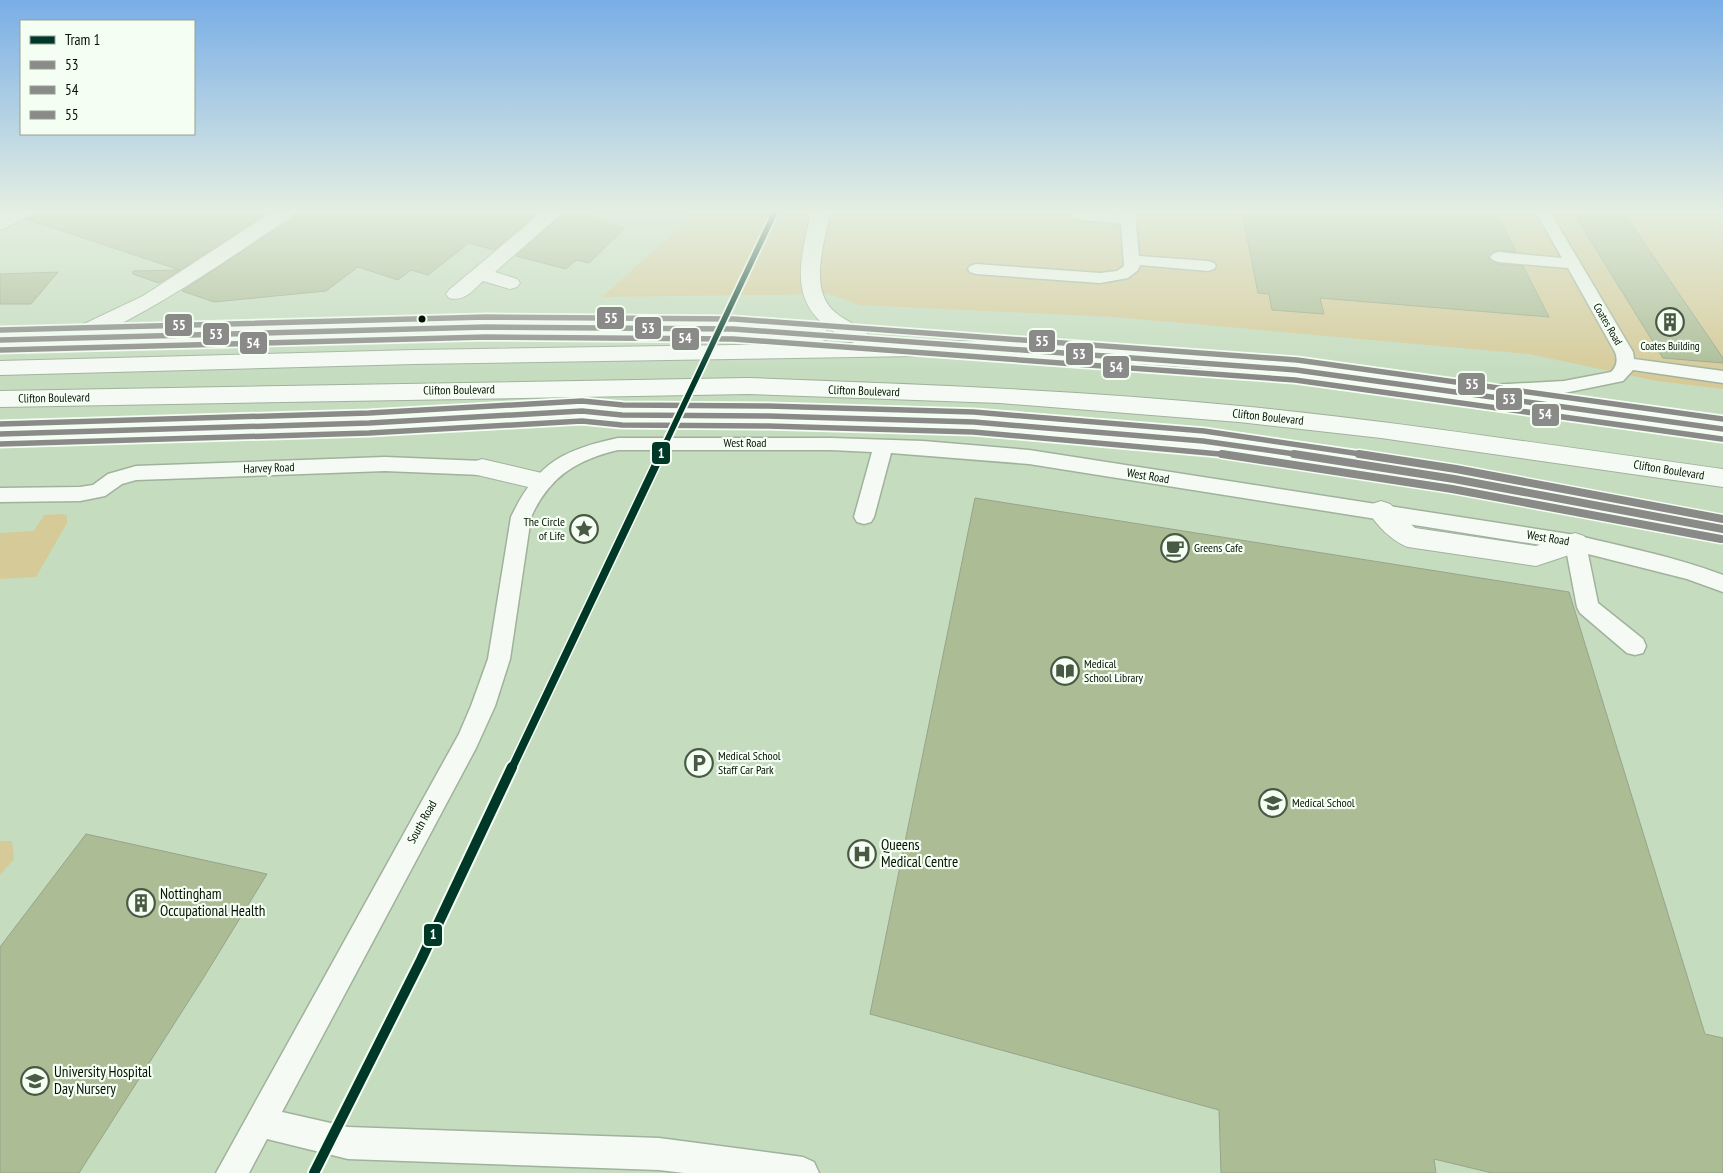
<svg xmlns="http://www.w3.org/2000/svg" width="1723" height="1173" viewBox="0 0 1723 1173" font-family="'PT Sans Narrow',sans-serif">
<style>
.green{fill:#d6ca98}
.building{fill:#acbc95;stroke:#97a48b}
.lines{fill:none;stroke-linecap:round;stroke-linejoin:round}
.service-casing{stroke:#a0b29c;stroke-width:3}
.minor-casing{stroke:#a0b29c;stroke-width:2}
.trunk-casing{stroke:#a0b29c;stroke-width:2}
.service{fill:#f6faf5;fill-rule:evenodd}
.minor{fill:#f6faf5;fill-rule:evenodd}
.trunk{fill:#f6faf5;fill-rule:evenodd}
.bus-1-far1-casing{stroke:#f5fef3;stroke-width:9}
.bus-1-casing{stroke:#f5fef3;stroke-width:11}
.bus-2-far1-casing{stroke:#f5fef3;stroke-width:9}
.bus-2-casing{stroke:#f5fef3;stroke-width:11}
.bus-3-far1-casing{stroke:#f5fef3;stroke-width:9}
.bus-3-casing{stroke:#f5fef3;stroke-width:11}
.bus-1-far1{stroke:#8a8b88;stroke-width:5.5}
.bus-1{stroke:#8a8b88;stroke-width:8}
.bus-2-far1{stroke:#8a8b88;stroke-width:5.5}
.bus-2{stroke:#8a8b88;stroke-width:8}
.bus-3-far1{stroke:#8a8b88;stroke-width:5.5}
.bus-3{stroke:#8a8b88;stroke-width:8}
.tram-1-far2-casing{stroke:#f5fef3;stroke-width:9}
.tram-1-far1-casing{stroke:#f5fef3;stroke-width:11}
.tram-1-casing{stroke:#f5fef3;stroke-width:14}
.tram-1-far2{stroke:#003828;stroke-width:5.5}
.tram-1-far1{stroke:#003828;stroke-width:8}
.tram-1{stroke:#003828;stroke-width:10}
.bus-dot{fill:#041202;stroke:#f5fef3;stroke-width:2}
.labels{text-anchor:middle;stroke-width:4.5;stroke-linejoin:round;paint-order:stroke}
.far-street-label{font-size:11px;fill:#041202;stroke:#f5fef3}
.far-poi-label{font-size:11px;fill:#041202;stroke:#f5fef3}
.street-label{font-size:12px;fill:#041202;stroke:#f5fef3}
.poi-label{font-size:12px;fill:#041202;stroke:#f5fef3;text-anchor:start}
.near-poi-label{font-size:15px;fill:#041202;stroke:#f5fef3;text-anchor:start}
.line-badge{stroke:#f5fef3;stroke-width:2}
.badge-label{font-size:14px;text-anchor:middle;font-weight:bold;fill:#fff}
</style>
<rect width="100%" height="100%" fill="#c5dcbf"/>
<path class="green" d="M697 212H1723V389L1657 381 1529 354 1114 317 860 305 829 294 602 297Z
M60 514 67 515V523L36 577 0 579V533L34 531 44 515Z
M0 841H12L14 859 0 875Z"/>
<path class="building" d="M33 212H268L180 270 26 219 31 217Z
M296 212H539L494 250 469 243 428 275 411 270 398 280 358 267 326 291 214 302 182 291 293 218Z
M565 212H574L608 221 606 223 625 228 589 263 576 260 566 269 516 256Z
M1242 212H1496L1516 252 1497 250 1492 253 1489 258 1498 264 1523 266 1549 317 1320 298 1324 314 1272 310 1269 294 1258 293Z
M1573 212H1623L1723 358V363L1663 358Z
M180 270 159 283 133 274V271Z
M58 272 31 304H0V274Z
M975 498 1569 592 1705 1034 1723 1038V1173H1492L1434 1159 1436 1173H1221L1219 1110 870 1014Z
M86 834 267 874 204 977 79 1173H0V947Z"/>
<g class="lines">
<defs>
<path id="service" d="M1071 212 1121 215V212H1135L1139 256 1208 261 1214 263 1216 266 1214 269 1208 271 1140 265 1138 270 1128 278 1100 283 976 274 970 272 968 269 970 266 976 264 1100 273 1117 271 1124 266 1121 224 1076 219 1071 218 1069 215Z
M1536 212H1550L1633 352 1634 359 1723 371V383L1633 370 1623 381 1564 393 1472 398 1466 396 1463 392 1466 388 1472 386 1564 381 1611 372C1617 366 1618 360 1615 352L1568 268 1498 262 1493 260 1490 257 1493 254 1498 252 1562 258Z
M618 438H831L923 441 1029 450 1575 535C1625 547 1675 557 1723 575V592L1687 579 1588 554 1598 603 1643 639 1646 646 1643 653 1635 655 1627 653 1580 613 1577 607 1566 549 1029 464 891 453 874 517 871 522 864 524 857 522 854 517 872 452 831 450H618C576 460 549 477 531 517L510 659 495 706 476 748 282 1112 348 1127 659 1138 803 1157 814 1162 819 1173H684L659 1170 348 1159 267 1139 249 1173H216L459 734 471 706 488 659 511 517C536 464 562 450 618 438Z
M385 457 482 461 489 463 492 468 489 473 482 475 385 471 136 480 122 484 105 496 80 501 0 502V488L80 487 93 485 108 474 136 466Z"/>
<path id="minor" d="M7 212H31L29 216 0 230V216Z
M272 212H294L292 216C253 242 97 353 58 343L55 338 58 333 84 324 143 296Z
M542 212H563L495 272 517 279 520 283 517 287 510 289 483 281C472 291 464 302 449 298L446 294 449 290Z
M811 212H830C825 242 807 290 836 313 847 322 863 327 871 338L868 343C855 346 847 340 836 333 786 303 801 260 811 212Z
M482 459 550 475 554 481 550 487 541 490 473 474 470 468 473 462Z
M1381 501 1390 504 1415 528 1536 546 1575 533 1584 536 1588 543 1584 550 1536 566 1408 547C1393 542 1376 525 1368 511L1372 504Z"/>
<path id="trunk" d="M486 320 733 322 818 328 826 330 829 335 826 340 818 342 733 336 486 334 0 347V333Z
M979 341 1170 352 1296 363 1723 421V437L1296 377 1170 366 979 355 414 364 0 375V361L414 350Z
M748 378C912 384 1076 390 1240 406 1401 422 1562 447 1723 469V487L1381 438 1239 422 1000 403 748 394 0 407V391Z
M599 400 607 402 609 406 622 407 926 411 1024 417 1203 433 1454 470 1723 519V539L1454 488 1203 449 1024 433 926 427 622 423 576 417 369 431 0 442V426L369 415Z"/>
</defs>
<use href="#service" class="service-casing"/>
<use href="#minor" class="minor-casing"/>
<use href="#trunk" class="trunk-casing"/>
<use href="#service" class="service"/>
<use href="#minor" class="minor"/>
<use href="#trunk" class="trunk"/>
<defs>
<path id="bus-1-far1" d="M0 340 486 327 733 329 1296 370 1723 429
M0 434 369 423 582 411 622 415 768 416 974 422 1203 441 1302 455"/>
<path id="bus-1" d="M1294 454 1454 479 1723 529"/>
<path id="bus-2-far1" d="M0 350 486 337 733 339 1295 380 1722 439
M0 444 369 433 582 421 622 425 768 426 973 432 1231 455"/>
<path id="bus-2" d="M1222 454 1452 489 1721 539"/>
<path id="bus-3-far1" d="M0 330 486 317 734 319 1297 360 1723 419
M0 424 369 413 582 401 623 405 768 406 974 412 1204 431 1367 455"/>
<path id="bus-3" d="M1359 454 1456 469 1723 519"/>
</defs>
<use href="#bus-1-far1" class="bus-1-far1-casing"/>
<use href="#bus-1" class="bus-1-casing"/>
<use href="#bus-2-far1" class="bus-2-far1-casing"/>
<use href="#bus-2" class="bus-2-casing"/>
<use href="#bus-3-far1" class="bus-3-far1-casing"/>
<use href="#bus-3" class="bus-3-casing"/>
<use href="#bus-1-far1" class="bus-1-far1"/>
<use href="#bus-1" class="bus-1"/>
<use href="#bus-2-far1" class="bus-2-far1"/>
<use href="#bus-2" class="bus-2"/>
<use href="#bus-3-far1" class="bus-3-far1"/>
<use href="#bus-3" class="bus-3"/>
<defs>
<path id="tram-1-far2" d="M660 455 775 212"/>
<path id="tram-1-far1" d="M512 768 661 454"/>
<path id="tram-1" d="M314 1173 421 960 512 767"/>
</defs>
<use href="#tram-1-far2" class="tram-1-far2-casing"/>
<use href="#tram-1-far1" class="tram-1-far1-casing"/>
<use href="#tram-1" class="tram-1-casing"/>
<use href="#tram-1-far2" class="tram-1-far2"/>
<use href="#tram-1-far1" class="tram-1-far1"/>
<use href="#tram-1" class="tram-1"/>
</g>
<linearGradient id="sky" x2="0" y2="1"><stop stop-color="#79aee6"/><stop offset="0.56" stop-color="#e5efe2"/><stop offset="1" stop-color="#e5efe2" stop-opacity="0"/></linearGradient>
<rect width="1723" height="377" fill="url(#sky)"/>
<defs>
<symbol id="building-ring" viewBox="-11 -11 22 22"><circle r="9.5" fill="#f5fef3" stroke="#485944" stroke-width="1.5"/><path d="M-4-6H4V6H1V3H-1V6H-4ZM-2.5-4.3h1.7v1.8h-1.7ZM.8-4.3h1.7v1.8H.8ZM-2.5-1h1.7V.8h-1.7ZM.8-1h1.7V.8H.8Z" fill="#485944"/></symbol>
<symbol id="sight-ring" viewBox="-11 -11 22 22"><circle r="9.5" fill="#f5fef3" stroke="#485944" stroke-width="1.5"/><path d="M0-6L1.8-2.2L6-1.7L2.9 1.2L3.7 5.4L0 3.3L-3.7 5.4L-2.9 1.2L-6-1.7L-1.8-2.2Z" fill="#485944"/></symbol>
<symbol id="cafe-ring" viewBox="-11 -11 22 22"><circle r="9.5" fill="#f5fef3" stroke="#485944" stroke-width="1.5"/><path d="M-5.5-4.5H6V0H3Q3 3.5 0 3.5H-2.5Q-5.5 3.5-5.5 0ZM3-3.2v2h1.7v-2ZM-6 4.5H4V6H-6Z" fill="#485944"/></symbol>
<symbol id="library-ring" viewBox="-11 -11 22 22"><circle r="9.5" fill="#f5fef3" stroke="#485944" stroke-width="1.5"/><path d="M-6-4Q-3-5.5-.7-3.5V5Q-3 3-6 4ZM6-4Q3-5.5 .7-3.5V5Q3 3 6 4Z" fill="#485944"/></symbol>
<symbol id="parking-ring" viewBox="-11 -11 22 22"><circle r="9.5" fill="#f5fef3" stroke="#485944" stroke-width="1.5"/><path d="M-3.5-5.5H1a3.5 3.5 0 0 1 0 7H-1V5.5H-3.5ZM-1-3.4V-.6H.8a1.4 1.4 0 0 0 0-2.8Z" fill="#485944"/></symbol>
<symbol id="university-ring" viewBox="-11 -11 22 22"><circle r="9.5" fill="#f5fef3" stroke="#485944" stroke-width="1.5"/><path d="M0-5L7-2L0 1L-7-2ZM-4 1L0 2.5L4 1V4Q0 6-4 4Z" fill="#485944"/></symbol>
<symbol id="hospital-ring" viewBox="-11 -11 22 22"><circle r="9.5" fill="#f5fef3" stroke="#485944" stroke-width="1.5"/><path d="M-5-5h3v3.5h4V-5h3V5h-3V1.5h-4V5h-3Z" fill="#485944"/></symbol>
<symbol id="school-ring" viewBox="-11 -11 22 22"><circle r="9.5" fill="#f5fef3" stroke="#485944" stroke-width="1.5"/><path d="M0-5L7-2L0 1L-7-2ZM-4 1L0 2.5L4 1V4Q0 6-4 4Z" fill="#485944"/></symbol>
</defs>
<g fill-rule="evenodd">
<use href="#building-ring" x="1654" y="306" width="32" height="32"/>
<use href="#sight-ring" x="568" y="513" width="32" height="32"/>
<use href="#cafe-ring" x="1159" y="532" width="32" height="32"/>
<use href="#library-ring" x="1049" y="655" width="32" height="32"/>
<use href="#parking-ring" x="683" y="747" width="32" height="32"/>
<use href="#university-ring" x="1257" y="787" width="32" height="32"/>
<use href="#hospital-ring" x="846" y="838" width="32" height="32"/>
<use href="#building-ring" x="125" y="887" width="32" height="32"/>
<use href="#school-ring" x="19" y="1065" width="32" height="32"/>
</g>
<circle class="bus-dot" cx="422" cy="319" r="4.5"/>
<g class="labels">
<g class="far-street-label">
<text transform="translate(1608 324) rotate(60)" y="4">Coates Road</text>
</g>
<g class="far-poi-label">
<text x="1670" y="350">Coates Building</text>
</g>
<g class="street-label">
<text transform="translate(459 390) rotate(-1)" y="4">Clifton Boulevard</text>
<text transform="translate(864 391) rotate(2)" y="4">Clifton Boulevard</text>
<text transform="translate(54 398) rotate(-1)" y="4">Clifton Boulevard</text>
<text transform="translate(1268 417) rotate(6)" y="4">Clifton Boulevard</text>
<text x="745" y="447">West Road</text>
<text transform="translate(269 468) rotate(-2)" y="4">Harvey Road</text>
<text transform="translate(1669 470) rotate(9)" y="4">Clifton Boulevard</text>
<text transform="translate(1148 476) rotate(9)" y="4">West Road</text>
<text transform="translate(1548 538) rotate(9)" y="4">West Road</text>
<text transform="translate(422 822) rotate(-61)" y="4">South Road</text>
</g>
<g class="poi-label">
<text x="565" y="526" text-anchor="end">The Circle<tspan x="565" dy="14">of Life</tspan></text>
<text x="1194" y="552">Greens Cafe</text>
<text x="1084" y="668">Medical<tspan x="1084" dy="14">School Library</tspan></text>
<text x="718" y="760">Medical School<tspan x="718" dy="14">Staff Car Park</tspan></text>
<text x="1292" y="807">Medical School</text>
</g>
<g class="near-poi-label">
<text x="881" y="850">Queens<tspan x="881" dy="17">Medical Centre</tspan></text>
<text x="160" y="899">Nottingham<tspan x="160" dy="17">Occupational Health</tspan></text>
<text x="54" y="1077">University Hospital<tspan x="54" dy="17">Day Nursery</tspan></text>
</g>
</g>
<g class="line-badge">
<rect x="596" y="306" width="29" height="24" rx="5" fill="#8a8b88"/>
<rect x="164" y="313" width="29" height="24" rx="5" fill="#8a8b88"/>
<rect x="634" y="316" width="28" height="24" rx="5" fill="#8a8b88"/>
<rect x="202" y="322" width="28" height="24" rx="5" fill="#8a8b88"/>
<rect x="671" y="327" width="29" height="24" rx="5" fill="#8a8b88"/>
<rect x="1028" y="329" width="28" height="24" rx="5" fill="#8a8b88"/>
<rect x="239" y="331" width="29" height="24" rx="5" fill="#8a8b88"/>
<rect x="1065" y="342" width="29" height="24" rx="5" fill="#8a8b88"/>
<rect x="1102" y="355" width="28" height="24" rx="5" fill="#8a8b88"/>
<rect x="1457" y="372" width="29" height="24" rx="5" fill="#8a8b88"/>
<rect x="1495" y="387" width="28" height="24" rx="5" fill="#8a8b88"/>
<rect x="1531" y="403" width="29" height="24" rx="5" fill="#8a8b88"/>
<rect x="651" y="441" width="20" height="24" rx="5" fill="#003828"/>
<rect x="423" y="923" width="20" height="24" rx="5" fill="#003828"/>
</g>
<g class="badge-label">
<text x="611" y="323">55</text>
<text x="179" y="330">55</text>
<text x="648" y="333">53</text>
<text x="216" y="339">53</text>
<text x="685" y="343">54</text>
<text x="1042" y="346">55</text>
<text x="253" y="348">54</text>
<text x="1079" y="359">53</text>
<text x="1116" y="372">54</text>
<text x="1472" y="389">55</text>
<text x="1509" y="404">53</text>
<text x="1545" y="419">54</text>
<text x="661" y="458">1</text>
<text x="433" y="939">1</text>
</g>
<rect x="20" y="20" width="175" height="115" fill="#f5fef3" stroke="#95a093"/>
<rect x="30" y="36" width="25" height="8" fill="#003828" stroke="#95a093"/>
<text x="65" y="45" font-size="15" fill="#041202">Tram 1</text>
<rect x="30" y="61" width="25" height="8" fill="#8a8b88" stroke="#95a093"/>
<text x="65" y="70" font-size="15" fill="#041202">53</text>
<rect x="30" y="86" width="25" height="8" fill="#8a8b88" stroke="#95a093"/>
<text x="65" y="95" font-size="15" fill="#041202">54</text>
<rect x="30" y="111" width="25" height="8" fill="#8a8b88" stroke="#95a093"/>
<text x="65" y="120" font-size="15" fill="#041202">55</text>
</svg>
